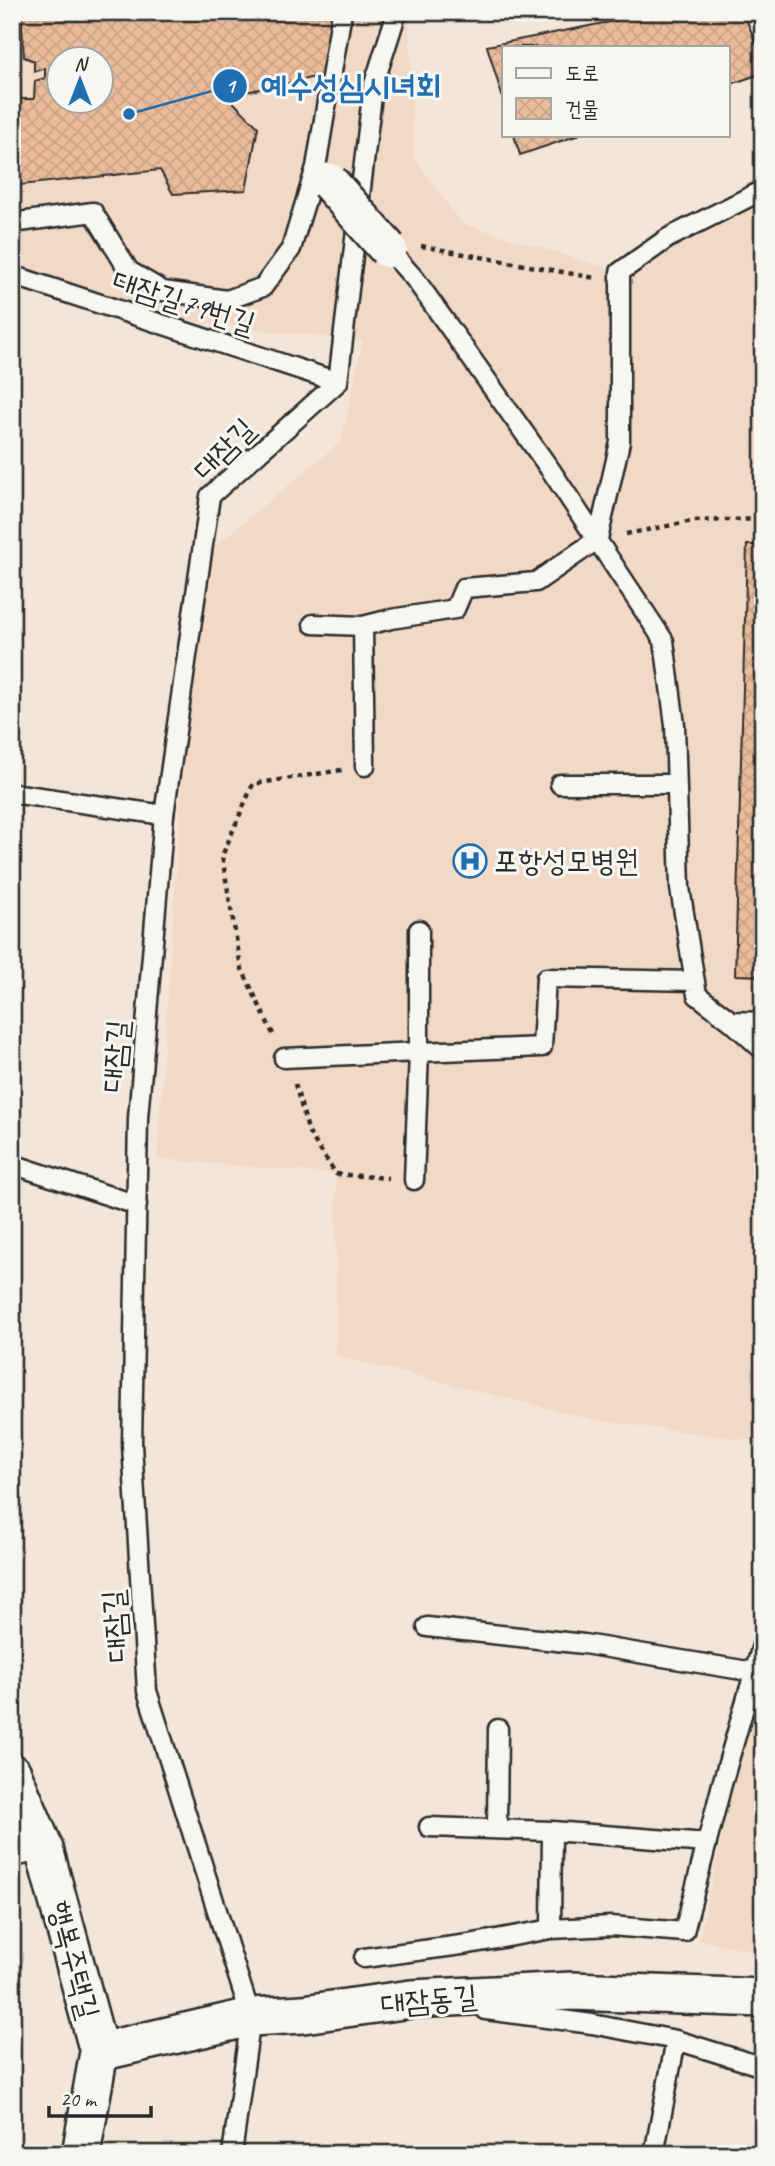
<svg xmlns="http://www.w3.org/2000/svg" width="775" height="2166" viewBox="0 0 775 2166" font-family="Caveat,'Poor Story',sans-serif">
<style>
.built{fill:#f1d9c6;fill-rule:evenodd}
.building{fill:url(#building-cross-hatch);stroke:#2b2b2b;stroke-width:2;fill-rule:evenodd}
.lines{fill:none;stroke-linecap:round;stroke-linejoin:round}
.service-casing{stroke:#2b2b2b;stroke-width:23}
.minor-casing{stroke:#2b2b2b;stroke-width:42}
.path{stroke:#2b2b2b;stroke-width:4.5;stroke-dasharray:5 5;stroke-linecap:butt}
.service{stroke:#f6f6f2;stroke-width:18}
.minor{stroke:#f6f6f2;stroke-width:37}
.minor-bridge-casing{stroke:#2b2b2b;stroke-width:42;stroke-linecap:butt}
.minor-bridge{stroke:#f6f6f2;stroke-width:37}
.labels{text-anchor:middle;stroke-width:6;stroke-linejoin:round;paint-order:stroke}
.street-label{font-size:30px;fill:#2b2b2b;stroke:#f6f6f2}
.poi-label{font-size:30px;fill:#2b2b2b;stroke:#f6f6f2;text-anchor:start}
.leader{fill:none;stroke:#1f6fb2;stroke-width:2.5}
.callout-dot{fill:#1f6fb2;stroke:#f6f6f2;stroke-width:2.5}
.mark-label{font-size:21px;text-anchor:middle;font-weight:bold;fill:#fff}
.callout-label{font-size:32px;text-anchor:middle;font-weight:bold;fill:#1f6fb2;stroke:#f6f6f2;stroke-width:6;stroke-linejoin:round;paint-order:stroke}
</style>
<defs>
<pattern id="building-cross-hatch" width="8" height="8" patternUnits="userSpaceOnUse" patternTransform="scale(1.75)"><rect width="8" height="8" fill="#ebbc9b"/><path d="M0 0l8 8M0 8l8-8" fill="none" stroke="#caa286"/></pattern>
</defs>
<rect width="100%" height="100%" fill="#f3e5d8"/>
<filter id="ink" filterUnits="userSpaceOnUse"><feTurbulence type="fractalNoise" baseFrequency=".0143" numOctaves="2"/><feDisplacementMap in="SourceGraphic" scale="14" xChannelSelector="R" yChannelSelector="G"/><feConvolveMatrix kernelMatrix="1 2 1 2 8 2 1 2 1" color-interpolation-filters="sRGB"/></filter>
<g filter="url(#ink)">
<path class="built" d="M12 12H409L414 157 461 223 620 272 763 172V1442L595 1420 336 1356V1174L157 1159 196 562 341 442 363 341 201 323 12 272ZM60 60H102V102H60Z
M763 1647V1953L699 1940Z"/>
<path class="building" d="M21 12H179L180 18 224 12H332L329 74 227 96 258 127 246 190 173 194 160 170 12 186V99H34L35 81 45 78V68L34 72V61L24 57ZM60 60H102V102H60Z
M660 12H743L763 59V73L728 85V47H504V102L487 46Z
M514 135H579L520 155Z
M747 545H763V976L735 975Z"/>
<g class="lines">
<defs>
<path id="service" d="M12 223 93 212 129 271 163 291 227 300 263 287 291 249 316 167 342 12
M388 249 415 279 552 472 664 641 675 725 680 888 697 995 731 1021 763 1050
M12 275 338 382
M313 624 363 626
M365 766 363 626 391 619 455 609 464 588 536 582 598 539 620 442V272L668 238 763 190
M560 784H676
M12 793 164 815
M731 1021 763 1022
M284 1058 419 1052V930
M12 1164 137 1205
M414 1180 419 1052 542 1047 546 978 695 981
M427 1627 584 1644 754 1672
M429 1827 552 1831 551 1929
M497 1829 498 1729
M552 1831 707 1843
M12 1858 44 1849
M364 1958 469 1944 551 1929 611 1926 684 1932 722 1784 763 1642
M486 2010 592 2024 676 2040
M232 2154 251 2017 147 1691 132 1445 138 1118 164 815 210 496 338 382 373 87 397 12
M654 2154 676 2040 763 2067"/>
<path id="minor" d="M12 1773 44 1849 99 2052 81 2154
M99 2052 251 2017 303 2014 411 1999 572 1991 763 1998"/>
</defs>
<use href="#service" class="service-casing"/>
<use href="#minor" class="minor-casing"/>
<path class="path" d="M421 246 595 278
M626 534 693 521 763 519
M273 1034 241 967 222 856 253 784 342 770
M295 1084 309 1133 336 1174 388 1178"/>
<use href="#service" class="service"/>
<use href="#minor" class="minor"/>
<defs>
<path id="minor-bridge" d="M329 182 388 249"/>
</defs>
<use href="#minor-bridge" class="minor-bridge-casing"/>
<use href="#minor-bridge" class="minor-bridge"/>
</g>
</g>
<defs>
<symbol id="hospital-ring" viewBox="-11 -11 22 22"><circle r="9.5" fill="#f6f6f2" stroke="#1f6fb2" stroke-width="1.5"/><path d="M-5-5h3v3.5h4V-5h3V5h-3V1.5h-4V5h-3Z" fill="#1f6fb2"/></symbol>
</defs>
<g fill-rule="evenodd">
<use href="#hospital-ring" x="451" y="842" width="38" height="38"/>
</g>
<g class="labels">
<g class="street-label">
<text transform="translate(184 302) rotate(18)" y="10">대잠길79번길</text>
<text transform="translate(224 449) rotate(-45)" y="10">대잠길</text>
<text transform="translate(115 1056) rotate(-85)" y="10">대잠길</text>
<text transform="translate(115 1626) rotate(-94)" y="10">대잠길</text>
<text transform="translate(74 1960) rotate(75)" y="10">행복주택길</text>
<text transform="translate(429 2000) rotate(-5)" y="10">대잠동길</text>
</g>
<g class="poi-label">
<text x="494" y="871">포항성모병원</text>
</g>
</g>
<path class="leader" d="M129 114L230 86"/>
<g class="callout-dot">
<circle cx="129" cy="114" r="7"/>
<circle cx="230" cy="86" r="18"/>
</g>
<g class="mark-label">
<text x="230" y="93">1</text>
</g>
<g class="callout-label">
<text x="351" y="97">예수성심시녀회</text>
</g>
<rect width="775" height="2166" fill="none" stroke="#f6f6f2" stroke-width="42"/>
<rect x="21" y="21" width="733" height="2124" fill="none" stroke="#2b2b2b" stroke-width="2.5" filter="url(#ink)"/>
<rect x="502" y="46" width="228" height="91" fill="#f6f6f2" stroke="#a5a5a2" stroke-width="2"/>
<rect x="516" y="68" width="35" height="10" fill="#f6f6f2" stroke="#a5a5a2" stroke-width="2"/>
<text x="565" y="80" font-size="21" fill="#2b2b2b">도로</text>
<rect x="516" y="98" width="35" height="21" fill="url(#building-cross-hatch)" stroke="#a5a5a2" stroke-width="2"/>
<text x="565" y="116" font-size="21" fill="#2b2b2b">건물</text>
<g transform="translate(80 80)"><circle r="33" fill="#f6f6f2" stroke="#a5a5a2" stroke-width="2"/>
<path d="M0-5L12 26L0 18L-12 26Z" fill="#1f6fb2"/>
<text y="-10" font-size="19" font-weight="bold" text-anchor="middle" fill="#2b2b2b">N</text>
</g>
<path d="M49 2106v10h102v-10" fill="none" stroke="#2b2b2b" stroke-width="3.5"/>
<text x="60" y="2106" font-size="21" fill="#2b2b2b" stroke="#f6f6f2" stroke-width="5" paint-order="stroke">20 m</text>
</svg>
